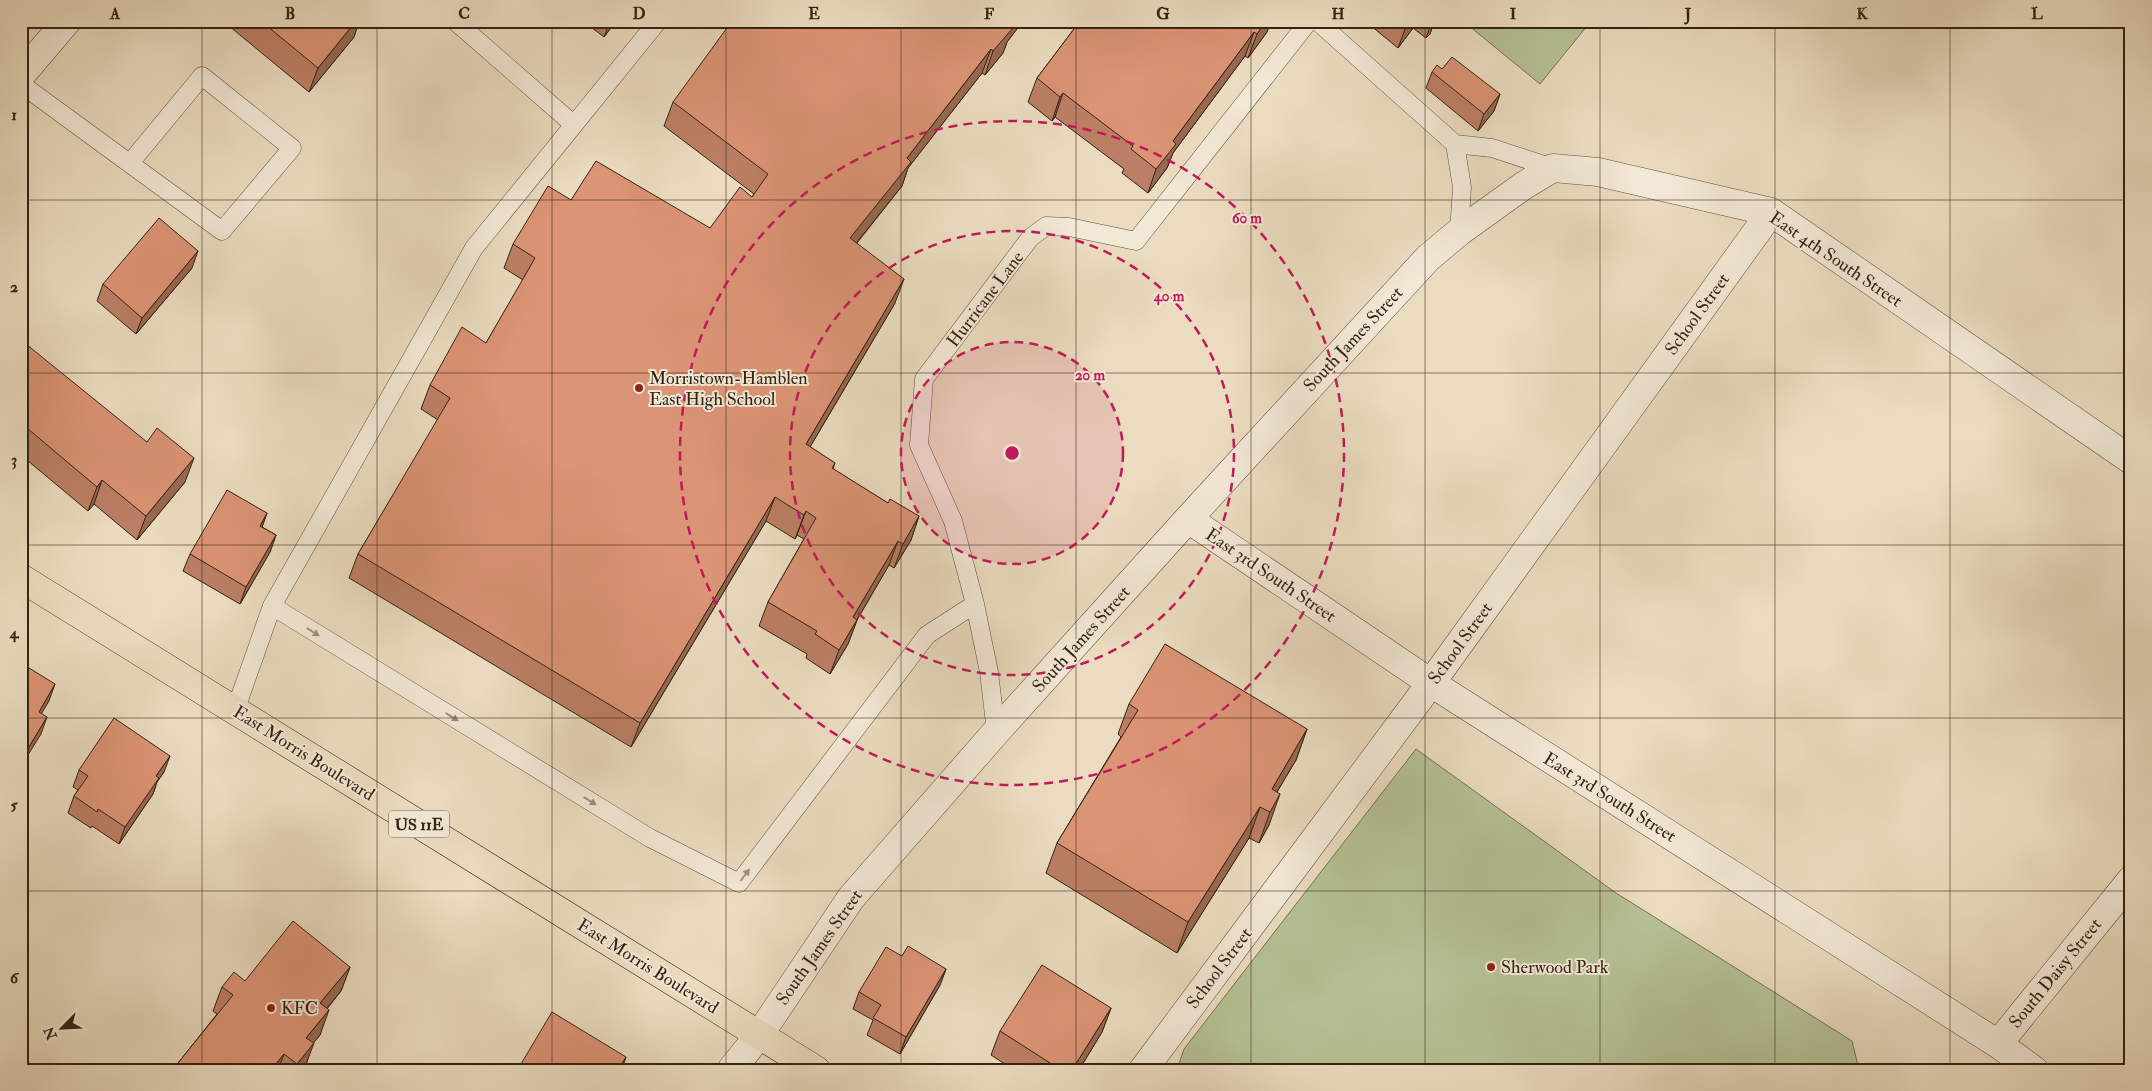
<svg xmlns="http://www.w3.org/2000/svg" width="2152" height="1091" viewBox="0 0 2152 1091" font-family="'IM FELL Double Pica',serif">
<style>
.garden{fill:#b5c195;stroke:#747254}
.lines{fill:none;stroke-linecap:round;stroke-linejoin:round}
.service-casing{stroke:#61503e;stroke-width:19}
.minor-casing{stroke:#61503e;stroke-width:29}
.primary-casing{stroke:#332212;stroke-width:29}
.service{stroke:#f2e8d6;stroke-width:18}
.minor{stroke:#f2e8d6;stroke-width:28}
.primary{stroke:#ebdcc0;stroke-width:28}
.wall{fill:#bc7f65;stroke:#332212}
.shaded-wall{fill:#996852;stroke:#332212}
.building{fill:#db9475;stroke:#332212}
.oneway{fill:#9c8f7e}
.grid{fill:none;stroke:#332212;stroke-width:1;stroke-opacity:0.55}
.ring{fill:none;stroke:#c2185b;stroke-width:2.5;stroke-dasharray:9 6}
.poi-dot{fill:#8f2418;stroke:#f2e8d6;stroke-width:2}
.labels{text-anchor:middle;stroke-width:4;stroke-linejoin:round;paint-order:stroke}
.shield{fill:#f2e8d6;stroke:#6c5d4d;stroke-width:1}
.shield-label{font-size:16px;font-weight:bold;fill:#332212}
.street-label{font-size:18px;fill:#332212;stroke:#f2e8d6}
.poi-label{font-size:18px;fill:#332212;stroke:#f2e8d6;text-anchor:start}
.centre{fill:#c2185b;stroke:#f2e8d6;stroke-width:2.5}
.ring-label{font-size:15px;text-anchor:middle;font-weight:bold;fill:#c2185b;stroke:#f2e8d6;stroke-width:4;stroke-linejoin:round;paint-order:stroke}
.neatline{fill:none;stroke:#332212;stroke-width:2}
.grid-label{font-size:16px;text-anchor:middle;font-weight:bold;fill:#332212}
</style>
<rect width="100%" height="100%" fill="#ebdcc0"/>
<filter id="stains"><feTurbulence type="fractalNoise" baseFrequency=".004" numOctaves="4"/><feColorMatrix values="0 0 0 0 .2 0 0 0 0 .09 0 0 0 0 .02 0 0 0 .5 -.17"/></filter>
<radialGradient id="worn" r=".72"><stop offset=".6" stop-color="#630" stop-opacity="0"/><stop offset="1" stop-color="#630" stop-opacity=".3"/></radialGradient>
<path class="garden" d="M1463 21H1591L1540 84Z
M1416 749 1616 893 1852 1041 1859 1070H1177L1184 1049Z"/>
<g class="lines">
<defs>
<path id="service" d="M455 21 573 124
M1317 21 1455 144 1462 187 1459 232
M21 84 222 231 292 148 202 76 130 163
M1455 144 1492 148 1553 168
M272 606 650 838 739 883 927 635 975 604
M235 711 272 606 474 248 658 21
M996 732 989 672 975 604 953 521 919 445 924 379 1030 238 1046 226 1069 227 1136 241 1309 21"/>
<path id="minor" d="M21 75 67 21
M1188 519 1431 683 1998 1044 2034 1070
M1998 1044 2131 880
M731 1070 760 1034 851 898 996 732 1188 519 1428 258 1459 232 1523 186 1553 168 1598 172 1771 212 2131 460
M1143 1070 1431 683 1771 212"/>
<path id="primary" d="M21 578 816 1070"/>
</defs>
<use href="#service" class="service-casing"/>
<use href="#minor" class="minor-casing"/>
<use href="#primary" class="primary-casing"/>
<use href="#service" class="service"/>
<use href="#minor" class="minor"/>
<use href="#primary" class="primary"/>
</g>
<path class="wall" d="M223 21H359L354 37 309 92Z
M583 21H616L604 37Z
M1023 21 1007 42 1003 53 985 75 982 73 908 168 902 186 857 243 895 303 810 447 835 463 833 469 888 503 919 516 911 540 894 568 889 565 857 620 848 644 830 674 806 658 807 654 759 626 768 602 804 539 797 535 795 539 766 521 631 747 349 578 358 554 438 420 421 409 430 385 486 343 523 280 504 268 513 244 571 200 710 228 752 197 754 194 664 126 673 102Z
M1080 21H1271L1267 32 1248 58 1245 56 1173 153 1167 168 1148 193 1122 173 1124 169 1055 117 1052 121 1028 102 1037 78Z
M1365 21H1434L1430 34 1426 38 1413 28 1398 48Z
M1442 69 1500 94 1494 111 1478 131 1426 88 1432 72Z
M192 268 136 334 97 301 103 284Z
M21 340 185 482 137 540 94 504 88 511 21 455Z
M267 513 262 527 276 535 270 552 240 604 183 571 190 554Z
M1129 704 1307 729 1296 760 1277 792 1269 825 1259 843 1249 838 1177 953 1046 873 1057 843 1121 737 1118 734Z
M79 770 164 772 157 782 153 794 119 844 92 826 91 828 68 813 74 796 78 790 73 787Z
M902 956 946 969 940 985 900 1054 867 1035 873 1020 853 1009 859 992Z
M350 967 341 991 327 1009 320 1035 313 1043 305 1067 303 1070H176L178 1063 217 1014 213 1011 222 987 245 981Z
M1111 1008 1102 1032 1079 1070H1014L991 1055 1000 1031Z
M626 1057 621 1070H518L521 1064Z"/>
<path class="shaded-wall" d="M356 21H359L354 37 309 92 318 68Z
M610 21H616L604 37Z
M1013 21H1023L1007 42 1003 53 985 75 993 51Z
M1266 21H1271L1267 32 1248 58 1257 34Z
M1409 21H1416L1413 28 1398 48 1407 24Z
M1432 21H1434L1430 34 1426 38Z
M1254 32 1245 56 1173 153 1167 168 1148 193 1156 169 1173 141Z
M991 49 982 73 908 168 902 186 841 262 850 238 907 158Z
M1063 93 1055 117 1052 121 1060 97Z
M1500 94 1494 111 1478 131 1484 114Z
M198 251 192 268 136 334 142 318Z
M904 279 895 303 797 469 806 444Z
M194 458 185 482 137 540 146 516Z
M102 480 94 504 88 511 97 487Z
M775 497 766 521 631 747 640 723Z
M806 511 797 535 795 539 804 515Z
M267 513 261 530 260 526Z
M919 516 911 540 894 568 903 544Z
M276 535 270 552 240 604 246 587Z
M898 541 889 565 845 640 857 620 848 644 830 674 839 650 853 617Z
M55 684 49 701 33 728 39 712Z
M47 717 41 734 21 766V760Z
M1307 729 1296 760 1266 810 1272 789Z
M170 756 164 772 157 782 153 794 119 844 125 827 156 776Z
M1280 794 1269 825 1259 843 1270 812Z
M1260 807 1249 838 1177 953 1188 922Z
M350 967 341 991 311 1027 320 1003Z
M946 969 940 985 900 1054 906 1037Z
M1111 1008 1102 1032 1079 1070H1072Z
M329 1010 320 1035 298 1062 306 1038Z
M314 1043 305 1067 303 1070H294L297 1064Z
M284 1054 278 1070H271Z
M626 1057 621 1070H618Z"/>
<path class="building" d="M261 21H356L318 68Z
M732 21H1013L1009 27 1012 29 993 51 991 49 907 158 911 162 850 238 904 279 806 444 835 463 832 468 888 503 890 499 919 516 903 544 898 541 853 617 857 620 839 650 815 634 817 631 768 602 816 518 806 511 804 515 775 497 640 723 358 554 450 398 430 385 462 327 486 343 535 258 513 244 548 186 571 200 596 161 710 228 740 187 752 197 768 174 673 102Z
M1080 21H1266L1257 34 1254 32 1173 141 1176 144 1156 169 1131 149 1133 146 1063 93 1060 97 1037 78Z
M1403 21H1409L1407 24Z
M1452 57 1500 94 1484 114 1432 72 1437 65 1442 69Z
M159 218 198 251 142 318 103 284Z
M21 340 147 442 157 428 194 458 146 516 102 480 97 487 21 423V417L23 415 21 414Z
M227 490 267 513 260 526 276 535 246 587 190 554Z
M1165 644 1307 729 1272 789 1280 794 1270 812 1260 807 1188 922 1057 843 1138 710 1129 704Z
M21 663 55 684 39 712 47 717 21 760Z
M114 718 170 756 156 776 159 778 125 827 98 809 97 812 74 796 88 776 79 770Z
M293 921 350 967 320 1003 329 1010 306 1038 314 1043 297 1064 284 1054 271 1070H187L178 1063 233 995 222 987 234 972 245 981Z
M908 946 946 969 906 1037 873 1018 881 1005 859 992 886 947 902 956Z
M1042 965 1111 1008 1072 1070H1061L1000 1031Z
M552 1012 626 1057 618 1070H531L521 1064Z"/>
<defs><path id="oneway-solid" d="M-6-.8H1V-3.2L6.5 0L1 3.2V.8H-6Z" transform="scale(1.25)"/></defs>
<g class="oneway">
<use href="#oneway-solid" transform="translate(313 632) rotate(32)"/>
<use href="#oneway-solid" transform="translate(452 717) rotate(32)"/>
<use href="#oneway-solid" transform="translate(590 801) rotate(32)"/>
<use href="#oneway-solid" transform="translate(745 875) rotate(-53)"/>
</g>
<path class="grid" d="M202 21V1070M377 21V1070M552 21V1070M726 21V1070M901 21V1070M1076 21V1070M1251 21V1070M1425 21V1070M1600 21V1070M1775 21V1070M1950 21V1070M21 200H2131M21 373H2131M21 545H2131M21 718H2131M21 891H2131"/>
<circle cx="1012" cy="453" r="111" fill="#c2185b" fill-opacity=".12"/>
<g class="ring">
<circle cx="1012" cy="453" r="111"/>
<circle cx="1012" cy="453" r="222"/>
<circle cx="1012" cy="453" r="332"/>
</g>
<g class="poi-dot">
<circle cx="639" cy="388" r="5"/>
<circle cx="1491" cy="967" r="5"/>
<circle cx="271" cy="1008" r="5"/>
</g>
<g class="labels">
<rect class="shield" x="389" y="810.5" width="60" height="27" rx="4"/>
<g class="shield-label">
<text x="419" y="830">US 11E</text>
</g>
<g class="street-label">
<text transform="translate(1836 259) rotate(34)" y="6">East 4th South Street</text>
<text transform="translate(985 299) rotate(-53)" y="6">Hurricane Lane</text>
<text transform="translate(1697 314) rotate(-54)" y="6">School Street</text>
<text transform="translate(1353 339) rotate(-47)" y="6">South James Street</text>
<text transform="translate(1271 575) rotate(34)" y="6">East 3rd South Street</text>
<text transform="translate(1081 639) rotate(-48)" y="6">South James Street</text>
<text transform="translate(1460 643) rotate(-54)" y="6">School Street</text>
<text transform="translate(304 753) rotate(32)" y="6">East Morris Boulevard</text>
<text transform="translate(1610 797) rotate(32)" y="6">East 3rd South Street</text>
<text transform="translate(819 947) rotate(-55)" y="6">South James Street</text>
<text transform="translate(648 966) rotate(32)" y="6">East Morris Boulevard</text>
<text transform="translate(1219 968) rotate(-53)" y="6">School Street</text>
<text transform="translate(2055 973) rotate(-51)" y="6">South Daisy Street</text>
</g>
<g class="poi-label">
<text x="649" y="384">Morristown-Hamblen<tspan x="649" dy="21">East High School</tspan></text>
<text x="1501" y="973">Sherwood Park</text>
<text x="281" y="1014">KFC</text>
</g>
</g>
<circle cx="1012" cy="453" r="8" class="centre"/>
<g class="ring-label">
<text x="1247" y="223">60 m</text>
<text x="1169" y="301">40 m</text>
<text x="1090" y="380">20 m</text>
</g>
<rect width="2152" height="1091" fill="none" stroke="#ebdcc0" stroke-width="55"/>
<g transform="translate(62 1028) rotate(246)" stroke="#f2e8d6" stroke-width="4" paint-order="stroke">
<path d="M0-4L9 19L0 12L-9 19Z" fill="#332212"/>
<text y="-8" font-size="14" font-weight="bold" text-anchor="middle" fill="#332212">N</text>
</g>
<rect x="28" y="28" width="2096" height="1036" class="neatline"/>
<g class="grid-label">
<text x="115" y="19">A</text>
<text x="290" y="19">B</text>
<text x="464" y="19">C</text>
<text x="639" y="19">D</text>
<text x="814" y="19">E</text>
<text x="989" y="19">F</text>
<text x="1163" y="19">G</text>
<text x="1338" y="19">H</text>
<text x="1513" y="19">I</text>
<text x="1688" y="19">J</text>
<text x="1862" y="19">K</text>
<text x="2037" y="19">L</text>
<text x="14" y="120">1</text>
<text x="14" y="292">2</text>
<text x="14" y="465">3</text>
<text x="14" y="638">4</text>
<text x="14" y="810">5</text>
<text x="14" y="983">6</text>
</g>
<rect width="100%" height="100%" filter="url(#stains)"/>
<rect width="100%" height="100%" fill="url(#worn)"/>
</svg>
